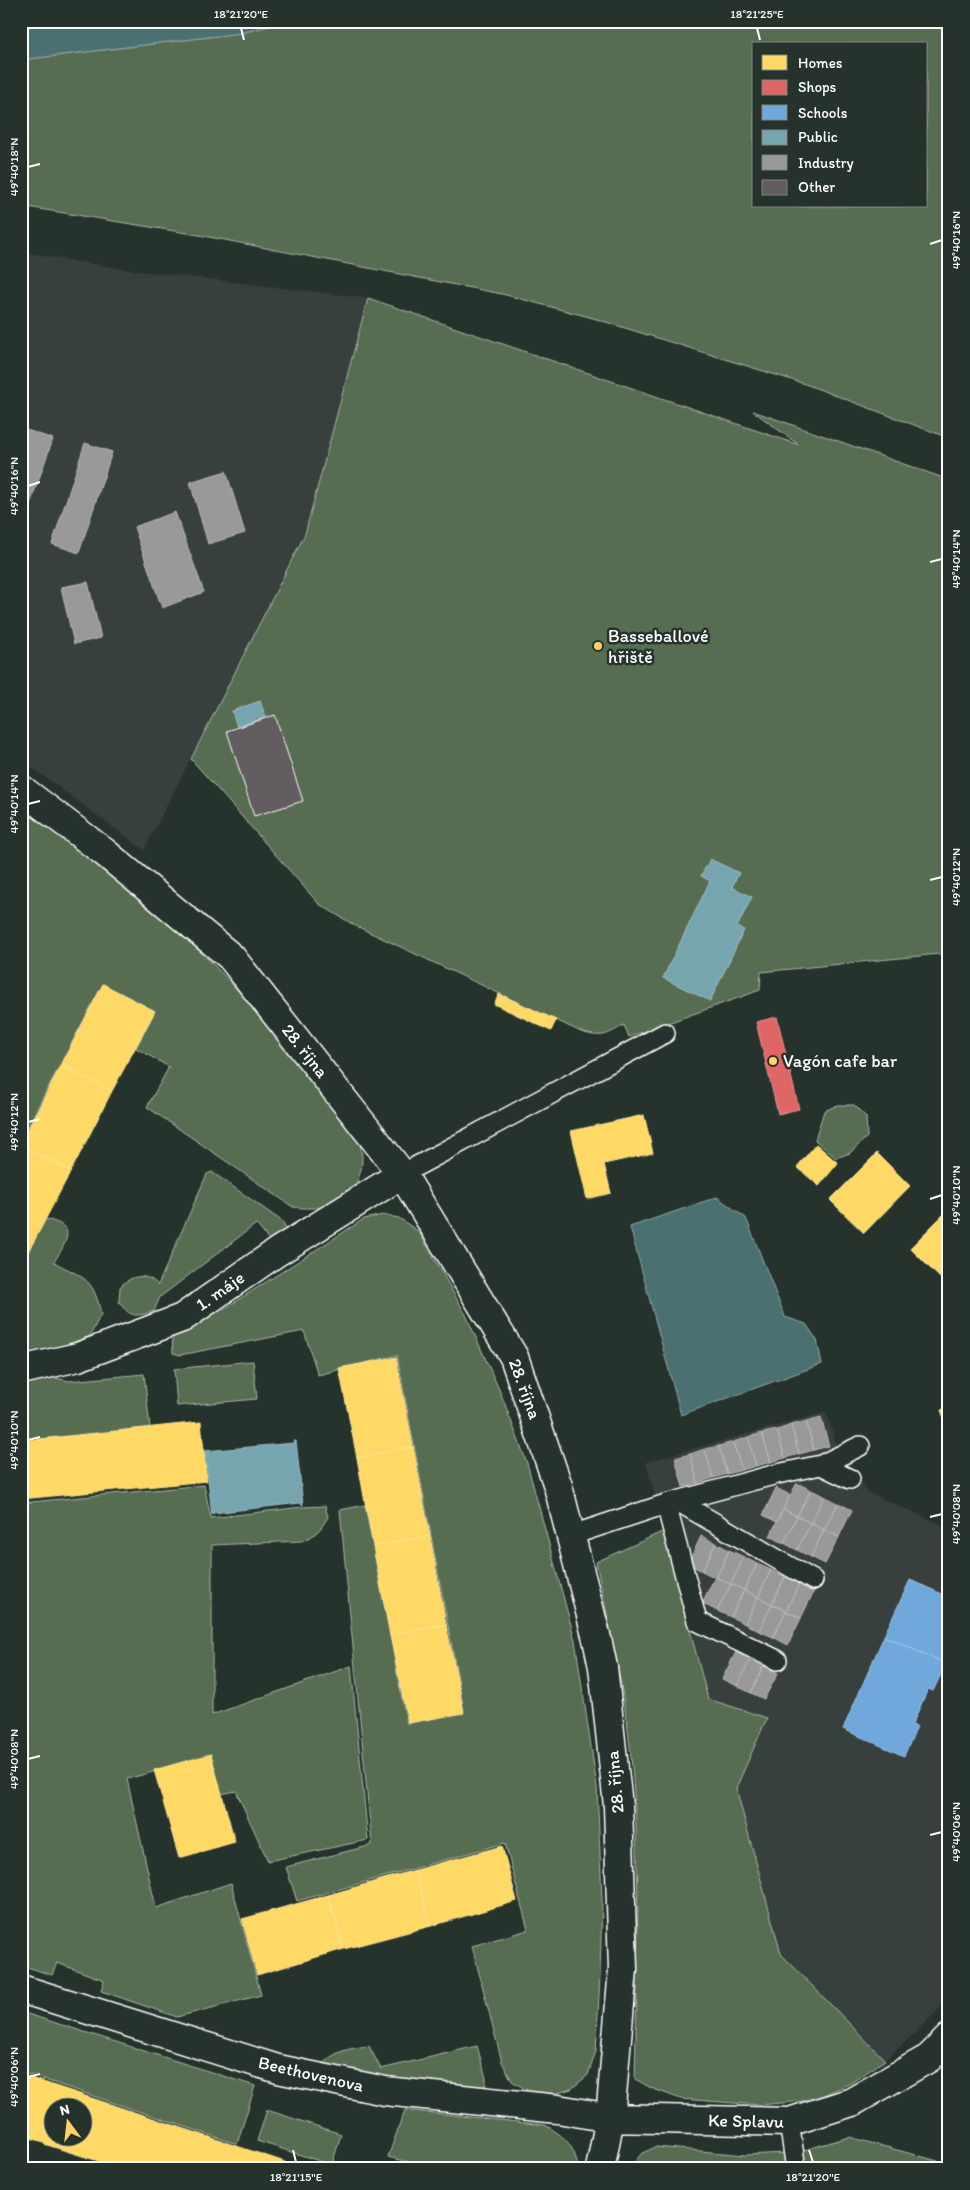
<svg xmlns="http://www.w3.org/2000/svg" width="970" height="2190" viewBox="0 0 970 2190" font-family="Itim,sans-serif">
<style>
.built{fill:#393f3d}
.green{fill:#576d51;stroke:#abb6a8;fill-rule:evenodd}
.water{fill:#4b6f72;stroke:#93a9aa}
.homes{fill:#ffd966;stroke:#ffe494;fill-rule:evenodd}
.shops{fill:#e06666;stroke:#e99494}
.schools{fill:#6fa8dc;stroke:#9ac2e6}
.public{fill:#76a5af;stroke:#9fc0c7}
.industry{fill:#999;stroke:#b8b8b8}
.building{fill:#645b61;stroke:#fff}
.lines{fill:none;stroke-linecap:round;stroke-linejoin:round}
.lane-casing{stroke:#fff;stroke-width:22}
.street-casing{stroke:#fff;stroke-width:31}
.lane{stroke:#26332d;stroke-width:19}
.street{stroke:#26332d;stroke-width:28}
.ticks{fill:none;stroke:#fff;stroke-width:2}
.poi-dot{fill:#ffd166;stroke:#26332d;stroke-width:2}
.labels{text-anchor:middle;stroke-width:5;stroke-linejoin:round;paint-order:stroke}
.poi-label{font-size:18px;fill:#fff;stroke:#26332d;text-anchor:start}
.street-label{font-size:18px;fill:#fff;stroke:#26332d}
.neatline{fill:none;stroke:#fff;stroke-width:2}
.ticks-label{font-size:12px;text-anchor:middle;fill:#fff}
</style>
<rect width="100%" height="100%" fill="#26332d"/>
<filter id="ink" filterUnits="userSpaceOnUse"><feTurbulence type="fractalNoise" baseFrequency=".02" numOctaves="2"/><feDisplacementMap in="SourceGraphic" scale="10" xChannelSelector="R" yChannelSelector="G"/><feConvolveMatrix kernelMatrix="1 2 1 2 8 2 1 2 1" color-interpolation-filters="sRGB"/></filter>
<g filter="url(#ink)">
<path class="built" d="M21 252 130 270 368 298 305 534 144 850 38 772 21 763Z
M826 1412 837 1446 867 1492 949 1528V1999L915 2033 885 2060 781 1954 736 1788 766 1718 708 1699 646 1462Z"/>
<path class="green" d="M289 21H949V438L805 384 593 318 502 294 199 235 21 206V60L241 33ZM754 44H926V206H754Z
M368 298 799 445 753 411 949 480V953L761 972 760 990 629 1037 624 1025C606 1036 601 1038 581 1032L354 925 319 904 191 759 305 534Z
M21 809C88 856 153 905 212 963 251 1003 285 1046 319 1090 328 1101 357 1132 360 1144 364 1159 362 1174 354 1187 340 1208 316 1210 293 1207L147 1107 169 1067 136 1048 155 1011 103 984 21 1139Z
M838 1105H854L866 1117 867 1137 850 1153 836 1158 815 1140 824 1111Z
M212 1172 283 1222 285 1228 284 1236 278 1239 269 1240 256 1224 160 1297 154 1311C137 1317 130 1318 119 1302L120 1287C131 1275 146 1272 158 1285L207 1174Z
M383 1215 399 1218 419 1232 466 1315 501 1394 527 1463 575 1640 597 1787 602 1899 600 1976 596 2051 588 2075 571 2089 548 2096 530 2092 512 2081 502 2062 472 1946 528 1930 505 1843 297 1901 286 1867 372 1845 340 1510 365 1505 407 1724 464 1711 397 1355 318 1375 304 1331 180 1355 173 1353 172 1334 224 1309 364 1219Z
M46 1219C52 1221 61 1223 65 1228 72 1236 58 1255 54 1262 85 1279 93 1277 101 1314L90 1336 54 1349 21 1356V1249L28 1252Z
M253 1361 257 1399 177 1406 174 1369Z
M144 1374 150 1428 21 1441V1383L52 1377 69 1381Z
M204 1485 211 1518 302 1507 325 1506 328 1517C321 1529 315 1537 301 1541L212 1545V1715L351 1666 368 1840 268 1861 236 1791 221 1794 211 1756 127 1779 156 1908 231 1883 261 1995 177 2017 101 1991 104 1980 57 1963 52 1975 21 1965V1503Z
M664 1531 708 1699 767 1718 736 1788 781 1954 885 2060 851 2083 824 2095 803 2101 760 2105 681 2099 651 2088 635 2079C637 1979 641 1879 633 1779 628 1705 611 1634 596 1562Z
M21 2012 255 2086 237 2144 21 2072Z
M369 2046 381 2069 477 2046 486 2078V2085L479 2088H473L330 2070 320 2067C333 2051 350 2048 369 2046Z
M267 2110 341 2134 332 2165 257 2141Z
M405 2110 545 2125C564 2136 575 2145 578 2169H438L388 2157Z
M849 2137 949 2164V2169H805L804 2150Z
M656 2147 745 2155 786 2153 788 2169H629L642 2153Z"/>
<path class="water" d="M21 21H289L241 33 21 60Z
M717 1197 746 1218 785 1317 806 1324 817 1340 822 1364 681 1415 630 1227Z"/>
<path class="homes" d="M103 984 155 1011 112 1091 61 1065Z
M499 994 556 1020 551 1031 494 1004Z
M61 1065 112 1091 71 1171 21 1146V1142Z
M644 1115 653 1153 604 1164 611 1193 587 1199 571 1131Z
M816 1144 838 1163 819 1186 797 1167Z
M21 1146 71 1171 28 1252 21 1249Z
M877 1153 910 1186 864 1233 830 1200Z
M946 1212 949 1214V1287L910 1248Z
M396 1357 413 1446 357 1458 339 1368Z
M949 1407V1431L941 1410Z
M201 1422 207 1481 21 1499V1441Z
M413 1446 430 1536 373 1546 357 1458Z
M430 1536 446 1624 390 1635 373 1546Z
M446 1624 464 1713 408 1723 390 1635Z
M211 1754 235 1842 179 1858 154 1770Z
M502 1846 517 1901 431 1926 415 1870Z
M415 1870 431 1926 344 1949 328 1895Z
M328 1895 344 1949 257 1975 242 1919Z
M21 2074 28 2077 21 2097Z
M28 2077 285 2162 283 2169H124L44 2144V2142L21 2135V2097ZM52 2108H82V2138H52Z"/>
<path class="shops" d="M777 1017 799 1109 778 1114 756 1022Z"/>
<path class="schools" d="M910 1580 949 1597V1665L884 1636Z
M884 1636 946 1664 933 1691 928 1689 912 1725 917 1727 904 1756 843 1729Z"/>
<path class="public" d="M260 701 266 718 237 727 232 711Z
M710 859 739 873 732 887 752 897 737 927 744 930 710 1001 663 978 710 881 701 876Z
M294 1441H296L303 1505 300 1503 213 1513 212 1515 205 1451 294 1443Z"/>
<path class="industry" d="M21 428 53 439 22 527 21 526Z
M85 443 112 452 79 553 52 544Z
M226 471 245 533 208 544 190 482Z
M175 512 204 592 162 608 134 527Z
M88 582 101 638 74 644 61 587Z
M821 1417 829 1446 814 1450 806 1421Z
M806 1421 814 1450 799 1454 791 1425Z
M791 1425 799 1454 785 1458 777 1430Z
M777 1430 785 1458 771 1462 762 1433Z
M762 1433 771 1462 756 1466 748 1437Z
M748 1437 756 1466 742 1470 733 1442Z
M733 1442 742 1470 727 1474 719 1446Z
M719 1446 727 1474 713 1478 705 1449Z
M705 1449 713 1478 698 1483 690 1454Z
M690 1454 698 1483 683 1487 675 1458Z
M797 1483 811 1490 797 1516 783 1509Z
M776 1488 790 1495 777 1522 763 1515Z
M811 1490 824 1496 811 1523 797 1516Z
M824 1496 838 1503 824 1530 811 1523Z
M838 1503 852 1510 839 1537 824 1530Z
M783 1509 797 1516 784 1543 770 1536Z
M797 1516 811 1523 797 1550 784 1543Z
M811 1523 824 1530 811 1557 797 1550Z
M824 1530 839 1537 825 1564 811 1557Z
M701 1536 716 1543 702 1571 688 1564Z
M716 1543 729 1550 716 1578 702 1571Z
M729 1550 744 1557 731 1584 717 1577Z
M744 1557 757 1564 744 1590 731 1584Z
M757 1564 771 1570 758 1597 744 1590Z
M771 1570 785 1577 772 1604 758 1597Z
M715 1577 731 1584 717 1611 702 1603Z
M785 1577 799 1584 786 1611 772 1604Z
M731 1584 744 1590 731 1617 717 1611Z
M799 1584 814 1591 801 1618 786 1611Z
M744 1590 758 1597 745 1624 731 1617Z
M758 1597 772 1604 759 1631 745 1624Z
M772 1604 786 1611 773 1637 759 1631Z
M786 1611 801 1618 788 1645 773 1637Z
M736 1652 750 1660 737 1686 722 1679Z
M750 1660 763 1666 751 1693 737 1686Z
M763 1666 778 1673 764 1699 751 1693Z"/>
<path class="building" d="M275 715 303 801 254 816 227 731Z"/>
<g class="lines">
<defs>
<path id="lane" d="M402 1174 665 1033
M821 1465 860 1446
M677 1501 813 1580
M666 1504 697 1621 777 1660
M572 1535 666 1504 777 1474 821 1465 850 1479
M789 2122 796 2169"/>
<path id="street" d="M21 789 104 852 231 957 402 1174 514 1357 558 1486 597 1639 603 1667 618 1806 623 1969 610 2118 600 2169
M21 1370 78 1357 182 1318 277 1252 402 1174
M21 1989 278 2069 385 2091 558 2109 610 2118 789 2122 852 2102 929 2058 949 2038"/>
</defs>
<use href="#lane" class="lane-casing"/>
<use href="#street" class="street-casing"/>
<use href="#lane" class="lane"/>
<use href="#street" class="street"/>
</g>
</g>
<path class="ticks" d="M241 28 244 40M757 28 760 40M28 167 40 164M930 244 942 240M28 486 40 482M930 562 942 559M28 804 40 801M930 880 942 877M28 1122 40 1119M930 1199 942 1195M28 1440 40 1437M930 1517 942 1514M28 1759 40 1756M930 1835 942 1832M28 2077 40 2074M293 2150 296 2162M809 2150 813 2162"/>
<g class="poi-dot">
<circle cx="598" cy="646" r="5"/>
<circle cx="773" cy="1061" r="5"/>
</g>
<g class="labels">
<g class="poi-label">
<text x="608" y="642">Basseballové<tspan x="608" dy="21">hřiště</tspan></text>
<text x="783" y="1067">Vagón cafe bar</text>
</g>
<g class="street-label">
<text transform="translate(305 1051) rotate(52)" y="6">28. října</text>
<text transform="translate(220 1291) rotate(-35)" y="6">1. máje</text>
<text transform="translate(525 1389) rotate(70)" y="6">28. října</text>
<text transform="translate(615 1782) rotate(-95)" y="6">28. října</text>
<text transform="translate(311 2074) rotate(13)" y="6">Beethovenova</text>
<text transform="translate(746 2121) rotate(1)" y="6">Ke Splavu</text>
</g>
</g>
<rect width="970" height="2190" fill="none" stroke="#26332d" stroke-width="55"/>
<rect x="752" y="42" width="175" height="165" fill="#26332d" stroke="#7d8581"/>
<rect x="762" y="55" width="25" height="15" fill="#ffd966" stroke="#7d8581"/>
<text x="798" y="68" font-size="15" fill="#ffffff">Homes</text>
<rect x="762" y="80" width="25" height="15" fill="#e06666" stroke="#7d8581"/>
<text x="798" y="92" font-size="15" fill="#ffffff">Shops</text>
<rect x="762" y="105" width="25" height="15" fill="#6fa8dc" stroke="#7d8581"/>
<text x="798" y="118" font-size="15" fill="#ffffff">Schools</text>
<rect x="762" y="130" width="25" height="15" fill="#76a5af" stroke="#7d8581"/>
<text x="798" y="142" font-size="15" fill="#ffffff">Public</text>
<rect x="762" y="155" width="25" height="15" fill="#999999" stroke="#7d8581"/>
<text x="798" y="168" font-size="15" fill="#ffffff">Industry</text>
<rect x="762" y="180" width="25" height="15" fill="#645b61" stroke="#7d8581"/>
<text x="798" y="192" font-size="15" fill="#ffffff">Other</text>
<g transform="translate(68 2122) rotate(345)"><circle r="24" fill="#26332d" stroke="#7d8581"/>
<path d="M0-4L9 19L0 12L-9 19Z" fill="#ffd166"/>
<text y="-8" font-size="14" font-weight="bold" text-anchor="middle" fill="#ffffff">N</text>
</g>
<rect x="28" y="28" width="914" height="2134" class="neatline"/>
<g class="ticks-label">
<text x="241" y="18">18°21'20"E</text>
<text x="757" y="18">18°21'25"E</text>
<text transform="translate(14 167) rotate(-90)" y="4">49°40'18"N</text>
<text transform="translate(956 240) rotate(-90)" y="4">49°40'16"N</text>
<text transform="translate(14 486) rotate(-90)" y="4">49°40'16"N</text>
<text transform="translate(956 559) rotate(-90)" y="4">49°40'14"N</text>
<text transform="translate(14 804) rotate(-90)" y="4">49°40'14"N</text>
<text transform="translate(956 877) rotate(-90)" y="4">49°40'12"N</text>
<text transform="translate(14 1122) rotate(-90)" y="4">49°40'12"N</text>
<text transform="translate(956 1195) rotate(-90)" y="4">49°40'10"N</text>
<text transform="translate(14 1440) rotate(-90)" y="4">49°40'10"N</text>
<text transform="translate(956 1514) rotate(-90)" y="4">49°40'08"N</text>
<text transform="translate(14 1759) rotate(-90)" y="4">49°40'08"N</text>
<text transform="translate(956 1832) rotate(-90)" y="4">49°40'06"N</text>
<text transform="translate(14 2077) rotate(-90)" y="4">49°40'06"N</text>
<text x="296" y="2181">18°21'15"E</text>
<text x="813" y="2181">18°21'20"E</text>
</g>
</svg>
